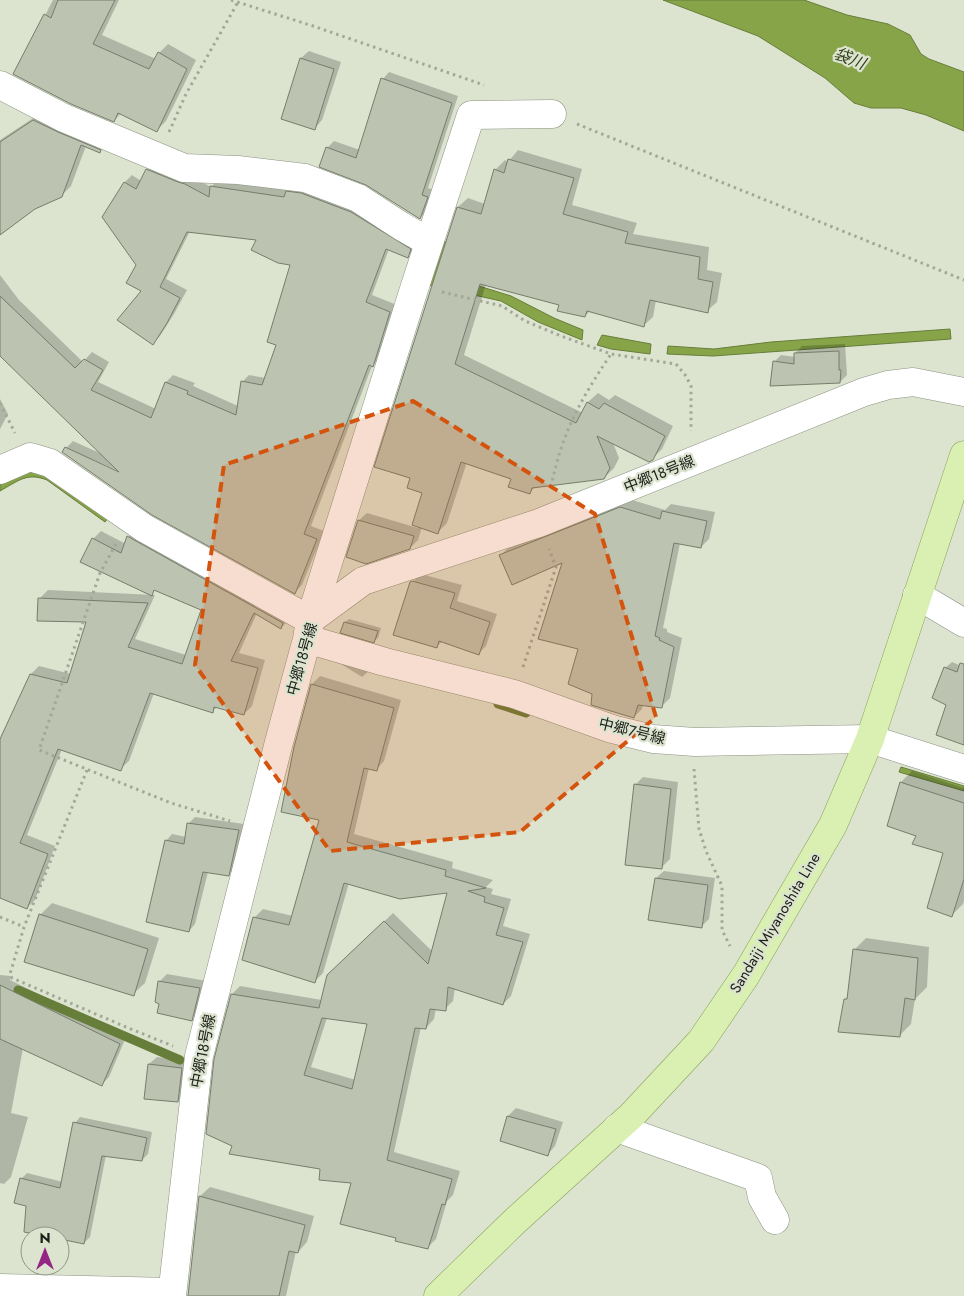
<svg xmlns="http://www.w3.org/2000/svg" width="964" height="1296" viewBox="0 0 964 1296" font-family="Jost,'Noto Sans JP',sans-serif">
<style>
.water{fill:#87a548;stroke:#677d3a}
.shadow{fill:#0003;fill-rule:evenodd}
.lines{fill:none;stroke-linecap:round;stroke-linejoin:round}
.stream{stroke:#677d3a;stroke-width:9}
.building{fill:#bcc3b0;stroke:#767d6b;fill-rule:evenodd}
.minor-casing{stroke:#8b9280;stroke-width:29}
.major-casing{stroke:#88a05a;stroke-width:29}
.path{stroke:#a2a898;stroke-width:3;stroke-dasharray:2.5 4;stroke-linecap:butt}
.minor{stroke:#fff;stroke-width:28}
.major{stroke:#daefb2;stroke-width:28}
.marked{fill:#d4530d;fill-opacity:0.2;stroke:#d4530d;stroke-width:4;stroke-dasharray:10 6;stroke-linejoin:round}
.labels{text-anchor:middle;stroke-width:4.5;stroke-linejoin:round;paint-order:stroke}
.street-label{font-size:15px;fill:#1c1f18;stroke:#dce4d0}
.water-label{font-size:16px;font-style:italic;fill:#34411a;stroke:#dce4d0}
</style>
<rect width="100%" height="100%" fill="#dce4d0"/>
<path class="water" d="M663 0H804L847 15 888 24 910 35 921 54 929 59 964 72V131L926 115 901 108H871L854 103 825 78 758 36Z
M438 241 447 242 437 273 511 296 554 318 583 330 582 340 538 322 501 301 424 284Z
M950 329 951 339 713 356 667 354 668 346 714 349 771 342Z
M602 335 651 344 650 354 611 349 597 345Z
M35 471 45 472 108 518 105 522 47 480C27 472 18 481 0 491V484L20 474Z
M901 767 964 786V791L899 772Z"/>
<path class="shadow" d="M53 0H119L102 35 156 59 159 53 168 44 196 60 166 121 157 130 121 113 114 121 15 74Z
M309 51 341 62 322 120 315 128 301 58Z
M389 72 458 96 428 188 434 190 427 211 420 218 327 148 334 141 360 150 383 79Z
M44 111 109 142 99 152 86 146 71 186 61 196 34 208 0 227V140Z
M518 150 582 169 572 205 637 223 633 234 709 247 707 270 722 273 717 302 707 311 656 300 653 317 643 326 590 311 585 316 560 304 486 284 464 355 583 413 588 402 598 393 609 400 615 395 673 426 662 449 652 459 613 443 619 458 614 468 604 478 536 486 530 492 513 478 467 462 447 523 438 532 422 527 418 540 410 548 359 520 367 513 418 528 424 493 458 207 468 198 485 204 495 170 505 160 508 162Z
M155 163 193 177 211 187 219 179 289 190 294 185 358 205 415 249 407 256 389 249 372 295 397 305 380 358 372 366 311 526 324 531 302 585 295 592 66 448 73 441 102 454 0 354V275L19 300 83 362 92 352 109 362 98 382 156 409 166 382 173 375 195 383 193 386 238 406 242 382 249 375 266 378 277 344 292 264 257 239 190 231 166 279 187 290 174 314 160 336 153 343 137 265 103 217 125 182 132 175 141 181 147 170ZM89 458 126 474 125 476 94 462Z
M845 344 847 375 840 382 774 362 781 355 795 357V353L802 346Z
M0 399 8 414 0 429Z
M629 499 665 510 671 504 715 512 709 539 701 547 680 543 663 628 667 629V632L682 638 670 698 662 706 643 704 642 709 634 717 594 693 580 649 564 561 501 555 509 547Z
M137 528 289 620 281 628 257 613 239 653 265 660 252 706 244 714 217 707 213 711 154 693 129 761 120 769 62 749 27 835 55 846 35 900 27 908 0 896V742L31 674 39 666 71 674 88 620 39 599 48 590 155 595 135 639 186 655 202 609 156 589 152 594 93 539 101 531 126 544 129 536Z
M421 574 462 585 457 601 497 614 486 646 478 654 443 641 436 647 411 583Z
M349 619 381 628 378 638 374 641 342 632 345 622Z
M347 658 369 671 362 677 341 664Z
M952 662 964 667V744L947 704 945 668Z
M320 676 401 700 384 761 376 770 369 768 354 834 453 862 452 868 493 880 486 887 493 889 491 894 511 899 503 926 530 934 511 996 503 1004 455 988 453 1001 445 1009 436 1008 434 1019 426 1028 421 1027 394 1152 460 1171 453 1195 447 1201 436 1239 427 1248 397 1237 352 1182 322 1168 234 1145 216 1060 232 994 240 986 322 1000 337 967 393 913 433 952 449 892 349 883 323 973 314 982 255 917 263 909 293 916 320 819 312 684ZM327 1018 368 1023 356 1080 311 1067Z
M912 771 964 788V901L963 904 951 916 945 853 918 835 901 782Z
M643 777 678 782 670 859 662 867 635 785Z
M195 817 244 824 235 868 228 875 208 872 195 924 189 931 166 841 172 834 186 837 188 824Z
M664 871 715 878 709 919 701 927 656 878Z
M52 903 159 938 145 983 133 994 40 915Z
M866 938 929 947 927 987 915 999 911 1024 900 1035 845 1000 848 996 854 950Z
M167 974 207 981 199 1012 191 1019 161 1003 159 982Z
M0 975 11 976 10 980 126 1037 109 1077 102 1084 23 1048 11 1113 28 1117 11 1177 4 1184 0 1183Z
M157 1057 189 1061 185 1093 178 1101 149 1064Z
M516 1108 563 1122 555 1146 548 1154 501 1141 508 1116Z
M80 1117 152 1132 148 1154 142 1160 106 1155 90 1237 84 1243 60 1238V1236H50L27 1205 21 1179 27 1173 63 1182 75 1123Z
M210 1187 314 1216 307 1242 298 1252 296 1251 286 1296H189L200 1196Z"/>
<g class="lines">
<path class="stream" d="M498 704 526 713
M18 990 180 1060"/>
</g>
<path class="building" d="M58 0H115L93 44 149 69 158 52 187 69 157 132 118 113 114 122 71 104 13 74 44 14 51 18Z
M300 58 334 69 315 130 281 119Z
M381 78 452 103 422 195 428 197 420 219 366 185 319 167 326 147 356 158Z
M33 120 58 132 101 150 100 153 81 145 62 197 35 209 0 235V142Z
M508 159 574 178 563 214 628 232 625 243 700 257 698 279 713 282 708 313 650 300 644 327 587 311 585 317 557 311 559 305 480 284 455 364 576 423 587 402 599 409 604 403 665 436 653 460 649 462 597 436 610 468 604 479 532 488 530 494 508 487 511 479 461 462 438 534 412 525 422 493 407 488 410 478 374 467 457 207 481 214 494 169 504 173Z
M146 169 178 182 185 184 209 197 210 186 284 197 286 191 301 193 351 212 411 249 408 258 386 249 366 302 390 312 373 367 369 365 304 534 317 539 295 594 152 515 62 452 65 447 119 472 0 356V296L75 368 84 359 103 370 91 390 151 418 165 382 188 391 187 394 236 415 241 381 262 385 276 345 267 342 290 265 278 263 251 250 256 240 187 232 160 287 180 298 167 323 153 345 117 320 141 291 126 283 136 265 102 217 124 182 136 189Z
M839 351V370H841L840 383 770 386 773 361 794 364V353Z
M620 507 660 519 662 511 707 521 701 548 674 543 655 636 660 638 659 640 674 647 662 708 638 705 634 718 591 705 592 694 568 684 578 649 538 639 562 563 512 585 499 555Z
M358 520 414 536 410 549 366 564 346 557Z
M127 536 283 623 281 629 254 613 231 661 258 668 244 715 214 707 213 713 150 693 121 771 58 749 20 843 48 854 27 909 0 898V739L30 674 67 683 86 622 37 621 38 598 148 603 128 647 182 664 201 610 154 590 152 596 80 562 92 538 121 553Z
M412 581 455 593 450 608 490 622 479 655 439 641 437 648 393 635 410 582Z
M344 622 378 631 374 643 340 633Z
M960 663 964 664V745L936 735 946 705 932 698 944 667 957 672Z
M311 684 394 708 377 771 364 768 347 842 446 870 445 876 486 888 468 891 485 897 484 902 504 908 496 935 523 942 503 1005 448 987 446 1011 430 1009 426 1029 415 1028 387 1160 452 1179 445 1205 442 1204 428 1249 395 1241 396 1238 340 1224 351 1183 319 1180 320 1169 229 1154 232 1146 206 1134 214 1059 231 994 319 1008 327 975 384 921 428 964 447 893 400 899 344 883 315 983 242 960 253 917 289 925 319 820 281 812 294 747ZM322 1018 367 1024 352 1089 304 1075Z
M900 782 964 803V879L952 917 927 908 943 853 912 844 916 836 887 826Z
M634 784 671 789 662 869 625 865Z
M187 823 239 830 229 876 203 872 189 932 146 922 165 840 184 844Z
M655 878 708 885 702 928 648 920Z
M39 914 148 949 134 996 24 962Z
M853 949 918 958 915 1000 905 998 900 1037 838 1032 844 999H847Z
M158 981 200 988 192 1021 157 1013 159 1004 155 1002Z
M0 985 120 1044 102 1086 0 1039Z
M148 1064 182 1068 178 1102 144 1099Z
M507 1116 556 1129 548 1156 500 1141Z
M73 1122 147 1138 142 1161 102 1156 84 1244 60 1239V1236H44L24 1232 26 1206 14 1203 20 1178 60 1188Z
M199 1196 305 1225 298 1253 289 1251 279 1296H188Z"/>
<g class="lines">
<defs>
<path id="minor" d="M0 85 64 118 184 168 238 170 305 178 358 198 401 226 429 242
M0 470 30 457 50 463 144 528 310 620 415 286 471 115 552 114
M917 595 964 623
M307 639 385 662 514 694 612 729 653 739 695 742 870 739 964 769
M617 1128 758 1178 762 1197 775 1220
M0 1288 172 1292
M172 1296 199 1056 279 742 307 639 310 620 363 581 539 523 864 392 888 385 913 382 964 392"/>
<path id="major" d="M438 1296 514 1222 632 1115 701 1041 746 975 833 825 870 739 964 455"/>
</defs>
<use href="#minor" class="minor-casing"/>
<use href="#major" class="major-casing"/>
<path class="path" d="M231 0 313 26 484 85
M577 124 964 280
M169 132 186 94 238 2
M442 292 502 306 525 321 561 336 611 354 676 364 686 376 691 386V431
M0 403 15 433
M551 487C562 432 581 399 611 354
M116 544 100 573 39 750 171 803 230 821
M523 667 556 567 549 549
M694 769 699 829 706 851 722 886V930L730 946
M87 770 24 927 10 974 12 978 126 1027 173 1046
M0 917 24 927"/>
<use href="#minor" class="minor"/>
<use href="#major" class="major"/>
</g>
<path class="marked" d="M413 401 595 514 656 717 520 832 330 851 195 665 224 465Z"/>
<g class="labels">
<g class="street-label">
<text transform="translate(659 474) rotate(-22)" y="5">中郷18号線</text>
<text transform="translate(302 659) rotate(-74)" y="5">中郷18号線</text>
<text transform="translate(632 731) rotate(14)" y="5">中郷7号線</text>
<text transform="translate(775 923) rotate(-59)" y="5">Sandaiji Miyanoshita Line</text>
<text transform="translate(203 1051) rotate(-79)" y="5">中郷18号線</text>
</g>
<g class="water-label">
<text transform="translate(850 58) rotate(22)" y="6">袋川</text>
</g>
</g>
<g transform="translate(45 1251)"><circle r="24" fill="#dce4d0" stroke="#8f9586"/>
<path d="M0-4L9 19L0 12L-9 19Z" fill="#952585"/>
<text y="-8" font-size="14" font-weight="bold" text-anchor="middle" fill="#1c1f18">N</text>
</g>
</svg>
